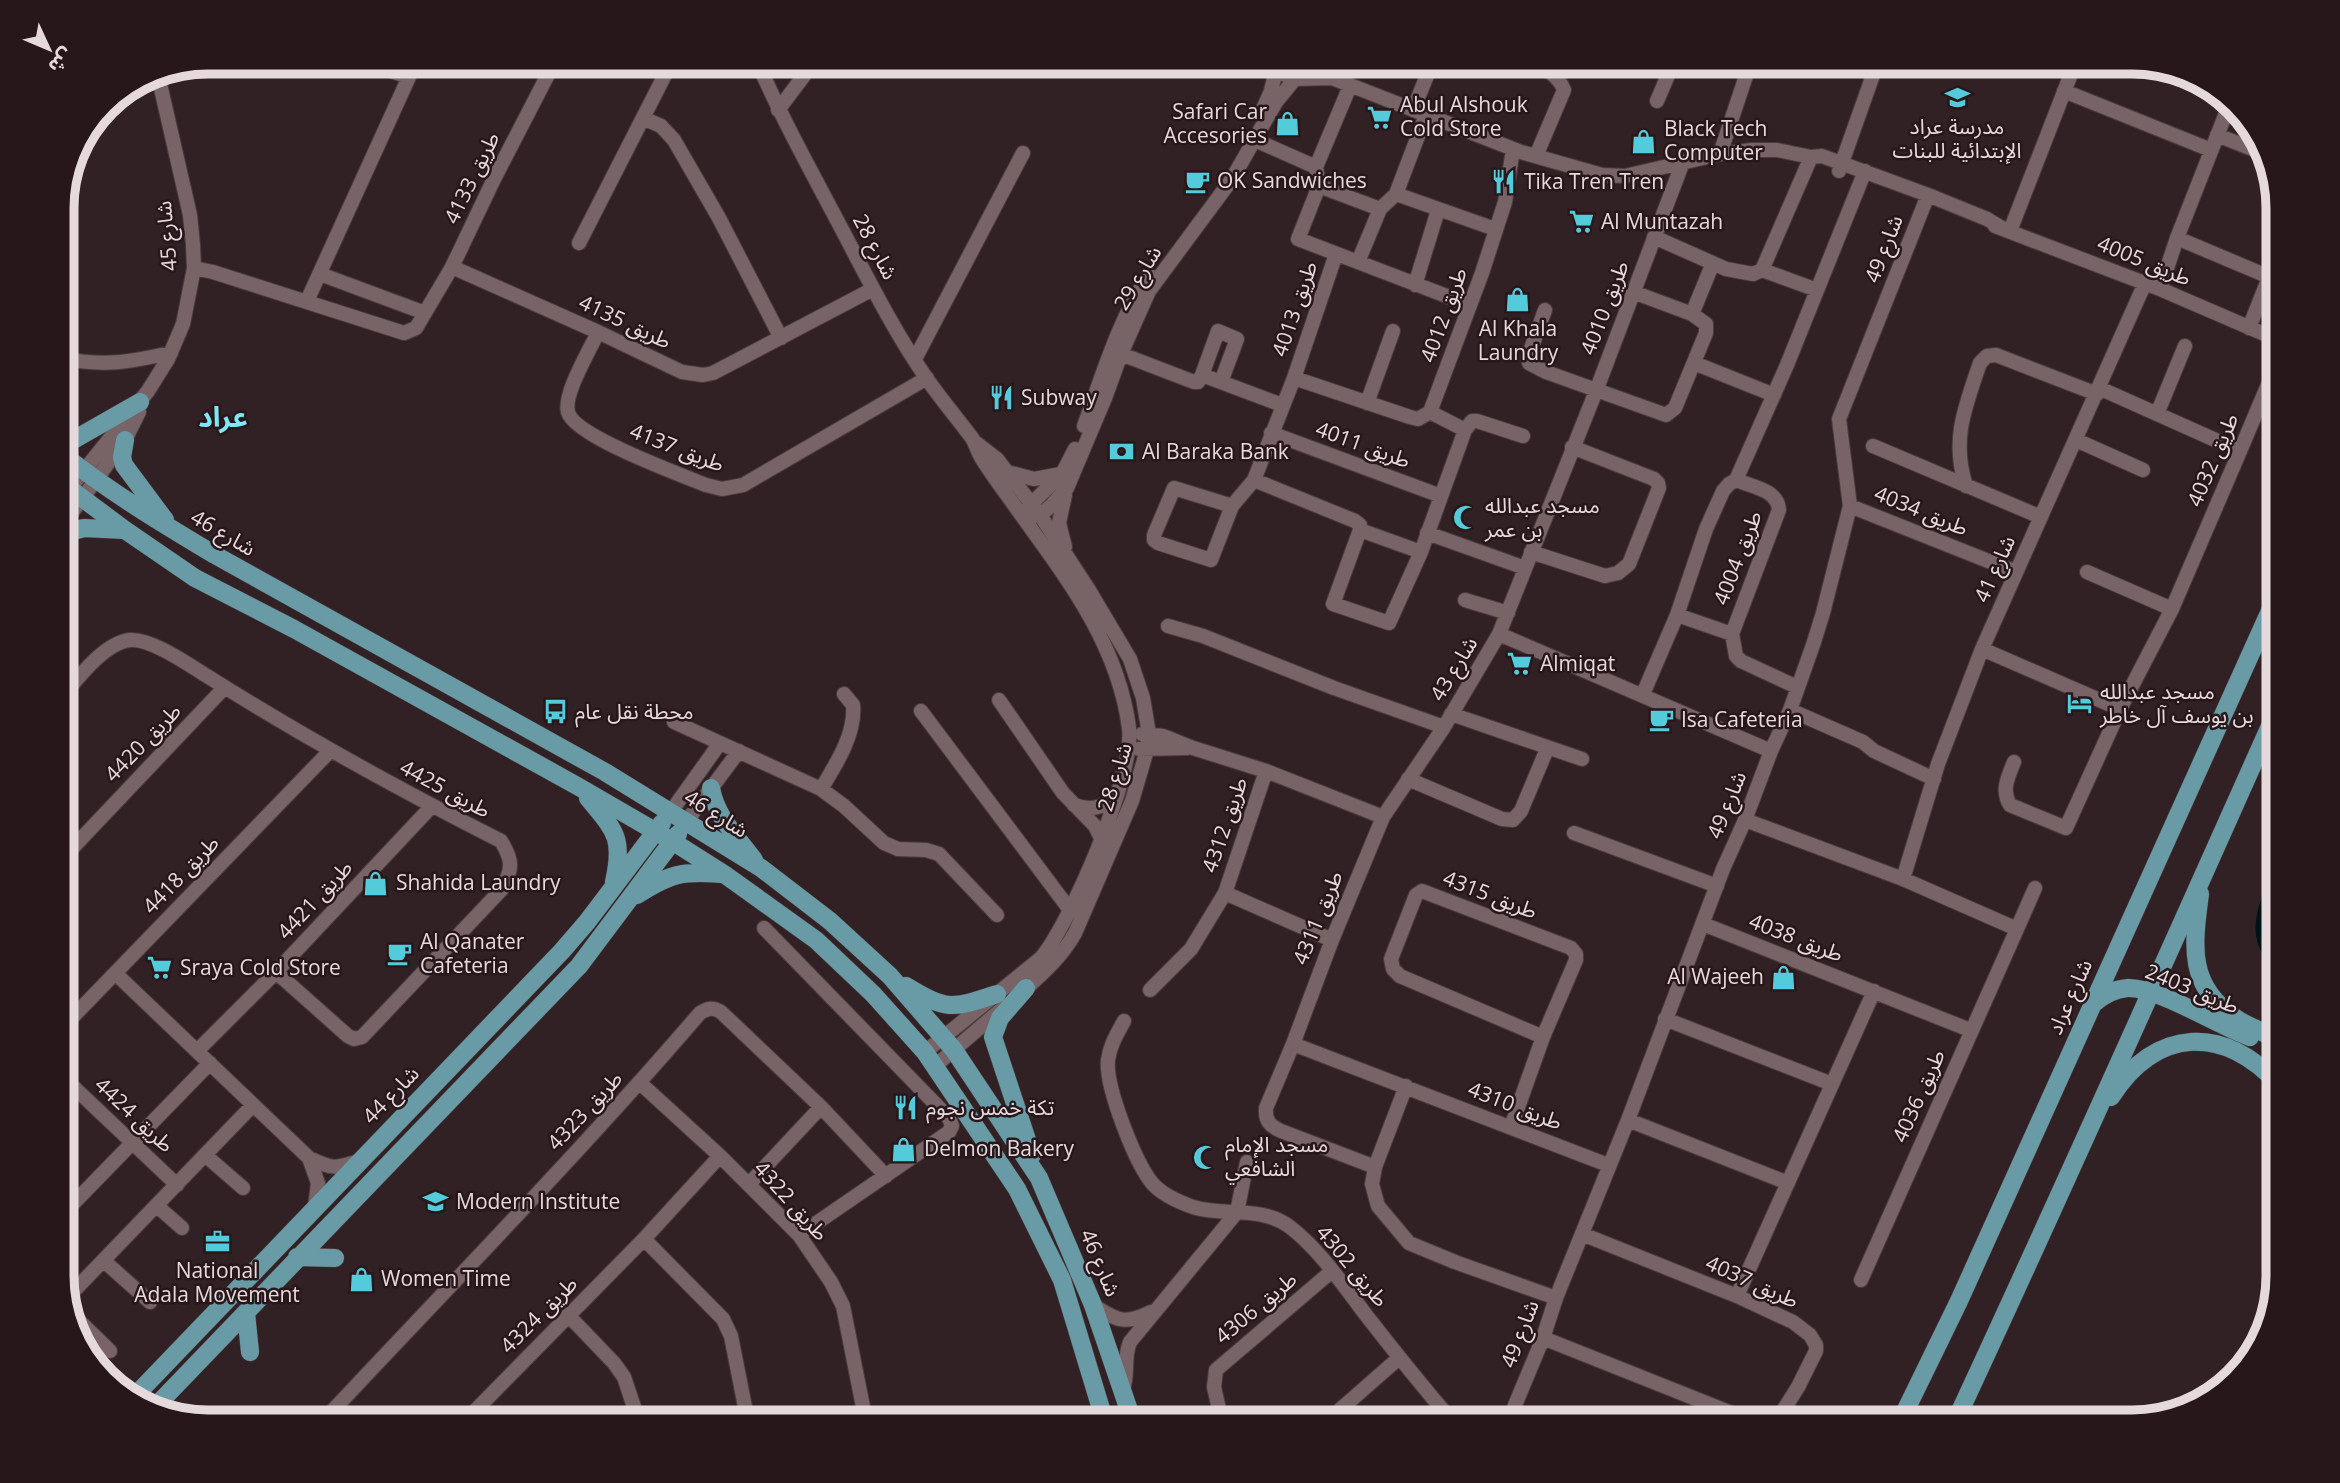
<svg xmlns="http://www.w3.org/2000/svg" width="2340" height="1483" viewBox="0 0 2340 1483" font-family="'Open Sans','Noto Sans Arabic',sans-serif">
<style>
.green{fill:#654047}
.water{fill:#001417}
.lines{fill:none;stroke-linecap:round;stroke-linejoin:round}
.minor-casing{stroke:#4a3c3e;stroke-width:16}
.major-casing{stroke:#4a3c3e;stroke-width:19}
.minor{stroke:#786366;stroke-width:14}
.major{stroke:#689ba5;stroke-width:18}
.labels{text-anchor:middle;stroke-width:5;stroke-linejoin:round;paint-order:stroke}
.poi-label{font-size:21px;fill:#e6d9db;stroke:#28171a;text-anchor:start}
.street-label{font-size:21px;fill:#e6d9db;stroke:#28171a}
.district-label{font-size:28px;font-weight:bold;fill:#7de7f6;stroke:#28171a}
.rim{fill:none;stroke:#e6d9db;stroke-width:9}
</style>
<rect width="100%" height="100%" fill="#322124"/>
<path class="green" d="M613 1406 617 1422H547Z"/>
<path class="water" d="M2279 859V972C2237 938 2261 898 2279 859Z"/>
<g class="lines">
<defs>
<path id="minor" d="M757 61C781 117 810 169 838 222 866 275 893 330 927 379 941 399 957 418 972 438 976 444 977 451 981 457 992 475 1005 492 1017 509 1066 577 1118 643 1129 728 1135 774 1071 922 1041 958L925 1052
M1527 61C1542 65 1559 76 1564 90L1536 156
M1276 69 1285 75 1296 79 1332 78 1521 152 1602 175 1625 176 1720 154 1752 150H1777L1811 157 1822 156 1830 159 1928 195 1987 219 2002 228
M1350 86 1316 167 1319 186 1298 239 1470 305
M2064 91 2211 150
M1657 101 1674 61
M1263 109 1271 91 1278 62
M778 110 815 61
M1413 110 1433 61
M643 118 661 126 674 140 719 218 781 338
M2217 135 2265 154
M1255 140 1316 167
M1720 154 1751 61
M1811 157 1762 270 1817 290
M1839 171 1878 61
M1319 186 1380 209 1358 262
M1396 194 1426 115
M1380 209 1396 194 1495 229
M1995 226 2160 289 2269 336
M2010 231 2076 61
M1654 237 1726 269 1753 274 1762 270
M2177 238 2267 276 2268 280 2249 328
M579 243 672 61
M62 257 68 304 62 318
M452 267 598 332 682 372 703 375 713 373 873 289
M194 268 213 272 404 333 416 328 452 267 494 179 555 61
M320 274 425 313
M1415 285 1438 210
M2160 289 2177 238 2230 103
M307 301 409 77 361 61
M1545 310 1528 357 1529 363 1546 372 1666 415 1675 408 1706 333V324L1692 314 1633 292
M1692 314 1713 263
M598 332C590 350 563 394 568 412 574 436 681 475 706 485L722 489 743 485 927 378
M1121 354 1194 382H1198L1202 375
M62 358C104 367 129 362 171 353
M915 359 1023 153
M1694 363 1774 395
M1294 378 1410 417 1418 419 1430 412
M1221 382 1237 339 1218 331 1202 375 1282 405
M2099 388 2240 451
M1367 403 1393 331
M1430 412 1482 273 1505 202 1513 149
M1430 412 1465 430 1472 421H1477L1523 436
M2157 414 2185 346
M1084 426C1102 377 1119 318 1149 275
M1271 433 1441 496
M2076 440 2143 470
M975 442 997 459 1040 515 1089 590 1130 659 1143 698 1149 734 1147 750 1132 801 1075 933C1061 958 1041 975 1020 994
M1873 446 2041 517
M1007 472 1034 479 1061 474
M1254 480 1294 378 1336 254
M1966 486C1951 440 1965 407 1980 363L1987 356 1996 355 2097 394
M1174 488 1232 506 1211 560 1158 543 1154 540V535Z
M1065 495 1059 523 1065 547
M62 498 148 391 168 359 183 324 194 268 193 245 190 215 157 71
M1232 506 1254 480 1355 521 1360 525V530L1421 552 1389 623 1333 604 1360 530
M1850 506 2016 572
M1026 512 1031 504 1062 474 1075 449
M1030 516 1040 515 1051 506 1067 488 1105 398 1121 354 1149 291 1232 179 1276 102 1299 74 1304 61
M62 526 125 440 139 412
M1427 533 1525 568
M1421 552 1465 430
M1531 552 1605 576 1618 573 1629 564 1659 488 1658 483 1654 479 1572 447
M2087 572 2172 609
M1465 600 1508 613
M1677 615 1732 634 1779 510C1778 490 1753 487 1736 480L1787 365 1865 171
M1168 626 1203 636 1334 688 1444 727
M1499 634 1771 751
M1732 634 1736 656 1741 661 1797 687
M1982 649 2120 709
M1643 694 1677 615 1706 529 1723 491 1729 484 1736 480
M62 697C78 678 104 643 130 640 151 638 189 665 207 676 302 736 400 790 501 841 513 861 513 868 502 889L362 1037 354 1039 348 1036 276 972
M999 700 1063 793 1095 826 1101 838
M1790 710 1863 742 1874 751 1934 779
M921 711 1070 910
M1451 714 1582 759
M674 722 821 789 844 806 884 843 898 849 926 850 939 854 997 915
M1142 734 1163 736 1193 748 1266 771 1383 817
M1139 749 1188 748
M2014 762C2008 777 2001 790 2010 805L2066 828 2120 709 2172 609 2240 451 2270 380 2273 363 2269 336
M1408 779 1502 819 1513 820 1521 811 1547 749
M821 789C835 766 856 734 853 705L844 694
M1074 805C1092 811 1101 808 1116 797
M670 813 720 743
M1745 820 1903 879 2017 929 1861 1280
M686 822 739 751
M62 826 78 841
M1574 833 1717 886
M62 859 225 687
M1903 879 1938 764 1982 649 2145 283
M1225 893 1332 940
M1703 924 1970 1030
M764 928 949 1118 952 1126 949 1132 799 1235
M2017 929 2035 888
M115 973 309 1158C333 1169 334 1169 359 1161
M1150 990 1191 949 1225 893 1266 771
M1665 1019 1832 1084
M1124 1021C1117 1034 1110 1045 1108 1060 1105 1086 1135 1162 1152 1183 1162 1195 1179 1202 1193 1207 1225 1217 1261 1205 1290 1227 1320 1250 1343 1285 1366 1315 1394 1351 1423 1387 1453 1422
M62 1028 330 751
M1293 1044 1608 1165
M197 1051 276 972 432 806
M935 1066 1004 1007
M62 1076 177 1185
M640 1083 720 1156 799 1235 831 1282 843 1306 866 1422
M1628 1120 1788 1183
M1511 1127 1543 1037 1576 960V954L1571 948 1422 891 1416 895 1391 959 1393 969 1400 976 1543 1037
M205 1155 243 1188
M309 1158 318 1183 315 1207
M1375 1167 1406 1086
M749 1184 821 1107
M157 1206 182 1228
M62 1215 210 1063
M1582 1234 1737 1296 1793 1322 1810 1335 1816 1345V1351L1798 1387 1776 1422
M644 1239 723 1319 731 1336 748 1422
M104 1261 150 1302
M1737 1296 1874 991
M1556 1298 1455 1262 1409 1243 1378 1206 1372 1184 1375 1167 1281 1131C1270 1126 1265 1121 1266 1108L1293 1044 1332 940 1383 817 1444 727 1499 634 1596 391 1683 162
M66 1299 252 1106
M1093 1305C1117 1321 1125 1325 1151 1312
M69 1311 110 1351
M568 1315 614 1363 624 1377 639 1422
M1543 1338 1754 1422
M1123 1389C1129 1373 1123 1358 1130 1342L1237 1212 1247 1162
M322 1422C449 1286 579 1154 700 1013 708 1008 713 1007 721 1012L821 1107 886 1176
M464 1422 644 1239 720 1156
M844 1422 865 1418
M1222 1422 1214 1387 1216 1370 1332 1271
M1326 1422 1399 1358
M1508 1422 1543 1338 1556 1298 1628 1120 1723 869 1745 820 1771 751 1790 710 1813 645 1823 613 1850 506 1839 419 1928 195"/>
<path id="major" d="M125 440 122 457 124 465 165 520
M62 442 75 439 140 402
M62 454C110 492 163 524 215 555L605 772 761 868 830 921 890 976 954 1050 1039 1178 1093 1305 1133 1422
M62 483 125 530 195 578 294 629 579 787 672 841 724 874 816 940 873 994 925 1052 1017 1189 1062 1280 1105 1422
M62 534 84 528 124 530
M711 788C716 817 737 837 754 860
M588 798C615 831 624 837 614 882
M2200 894C2193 946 2187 987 2237 1019 2251 1028 2267 1032 2279 1043
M637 895C671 873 682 871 722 874
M906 986C947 1011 952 1009 997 994
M1026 988 1000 1018 993 1037 1032 1155
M2093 1004C2103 995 2114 989 2128 988 2157 987 2219 1026 2250 1037
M2111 1097C2155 1027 2225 1024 2279 1085
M297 1257 335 1258
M246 1313 250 1352
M132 1399 562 951 587 922 662 823
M156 1406 579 966 678 834
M1900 1422 1959 1301 2279 591
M1955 1422C2066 1184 2172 945 2279 706"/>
</defs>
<use href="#minor" class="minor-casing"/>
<use href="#major" class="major-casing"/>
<use href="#minor" class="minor"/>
<use href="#major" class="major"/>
</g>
<defs>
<symbol id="school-bare" viewBox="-9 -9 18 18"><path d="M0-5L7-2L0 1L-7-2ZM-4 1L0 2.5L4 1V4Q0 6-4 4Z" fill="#53cbdb" stroke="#28171a" stroke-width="2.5" paint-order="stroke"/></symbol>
<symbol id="supermarket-bare" viewBox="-9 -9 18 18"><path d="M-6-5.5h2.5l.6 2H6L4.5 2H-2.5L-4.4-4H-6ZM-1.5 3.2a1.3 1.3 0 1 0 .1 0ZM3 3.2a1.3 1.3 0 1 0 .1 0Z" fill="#53cbdb" stroke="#28171a" stroke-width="2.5" paint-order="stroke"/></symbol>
<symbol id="shop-bare" viewBox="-9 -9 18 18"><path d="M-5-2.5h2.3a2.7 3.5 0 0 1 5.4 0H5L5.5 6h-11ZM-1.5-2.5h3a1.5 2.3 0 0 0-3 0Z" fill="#53cbdb" stroke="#28171a" stroke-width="2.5" paint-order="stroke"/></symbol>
<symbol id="cafe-bare" viewBox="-9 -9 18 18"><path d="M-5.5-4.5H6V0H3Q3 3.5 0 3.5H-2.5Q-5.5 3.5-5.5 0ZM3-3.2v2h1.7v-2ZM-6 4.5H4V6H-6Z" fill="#53cbdb" stroke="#28171a" stroke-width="2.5" paint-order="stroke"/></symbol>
<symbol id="restaurant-bare" viewBox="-9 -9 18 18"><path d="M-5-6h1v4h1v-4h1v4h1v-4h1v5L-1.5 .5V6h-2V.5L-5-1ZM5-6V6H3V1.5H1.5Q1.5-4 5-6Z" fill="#53cbdb" stroke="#28171a" stroke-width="2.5" paint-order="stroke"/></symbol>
<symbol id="bank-bare" viewBox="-9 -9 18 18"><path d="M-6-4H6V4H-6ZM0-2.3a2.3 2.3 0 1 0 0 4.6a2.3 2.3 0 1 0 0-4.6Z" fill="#53cbdb" stroke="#28171a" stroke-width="2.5" paint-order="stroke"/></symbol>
<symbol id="mosque-bare" viewBox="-9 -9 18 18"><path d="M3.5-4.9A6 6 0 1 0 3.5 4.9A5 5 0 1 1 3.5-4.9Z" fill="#53cbdb" stroke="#28171a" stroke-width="2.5" paint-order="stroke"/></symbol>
<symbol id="hotel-bare" viewBox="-9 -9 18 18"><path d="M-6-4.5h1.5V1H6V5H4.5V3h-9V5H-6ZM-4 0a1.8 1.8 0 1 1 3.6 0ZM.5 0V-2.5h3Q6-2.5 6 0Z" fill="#53cbdb" stroke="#28171a" stroke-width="2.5" paint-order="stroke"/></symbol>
<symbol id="bus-bare" viewBox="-9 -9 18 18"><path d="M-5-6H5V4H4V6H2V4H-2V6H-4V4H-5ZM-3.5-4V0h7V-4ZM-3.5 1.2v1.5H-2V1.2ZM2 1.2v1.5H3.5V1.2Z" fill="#53cbdb" stroke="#28171a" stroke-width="2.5" paint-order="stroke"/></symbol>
<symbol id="university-bare" viewBox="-9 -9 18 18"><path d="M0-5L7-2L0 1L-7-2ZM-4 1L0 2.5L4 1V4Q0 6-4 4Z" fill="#53cbdb" stroke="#28171a" stroke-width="2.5" paint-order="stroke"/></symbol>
<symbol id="office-bare" viewBox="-9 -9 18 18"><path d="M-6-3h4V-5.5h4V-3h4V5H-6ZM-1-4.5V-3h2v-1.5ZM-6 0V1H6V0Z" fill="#53cbdb" stroke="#28171a" stroke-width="2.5" paint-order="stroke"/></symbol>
</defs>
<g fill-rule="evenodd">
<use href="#school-bare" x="1940" y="80" width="35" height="35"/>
<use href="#supermarket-bare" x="1362" y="100" width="35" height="35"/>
<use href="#shop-bare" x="1270" y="106" width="35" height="35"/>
<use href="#shop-bare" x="1626" y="124" width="35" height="35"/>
<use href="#cafe-bare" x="1180" y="164" width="35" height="35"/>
<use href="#restaurant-bare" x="1486" y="164" width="35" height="35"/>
<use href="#supermarket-bare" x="1564" y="204" width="35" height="35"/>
<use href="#shop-bare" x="1500" y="282" width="35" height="35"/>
<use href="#restaurant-bare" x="984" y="380" width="35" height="35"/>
<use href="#bank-bare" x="1104" y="434" width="35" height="35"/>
<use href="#mosque-bare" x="1448" y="500" width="35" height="35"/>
<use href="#supermarket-bare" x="1502" y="646" width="35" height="35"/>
<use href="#hotel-bare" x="2062" y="686" width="35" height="35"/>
<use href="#bus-bare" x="538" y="694" width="35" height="35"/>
<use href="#cafe-bare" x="1644" y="702" width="35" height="35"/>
<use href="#shop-bare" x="358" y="866" width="35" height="35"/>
<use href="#cafe-bare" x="382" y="936" width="35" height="35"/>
<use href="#supermarket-bare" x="142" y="950" width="35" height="35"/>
<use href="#shop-bare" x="1766" y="960" width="35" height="35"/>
<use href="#restaurant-bare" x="888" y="1090" width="35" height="35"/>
<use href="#shop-bare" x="886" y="1132" width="35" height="35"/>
<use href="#mosque-bare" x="1188" y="1140" width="35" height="35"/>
<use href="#university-bare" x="418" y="1184" width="35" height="35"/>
<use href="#office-bare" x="200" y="1224" width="35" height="35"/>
<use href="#shop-bare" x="344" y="1262" width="35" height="35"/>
</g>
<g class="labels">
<g class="poi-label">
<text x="1400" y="112">Abul Alshouk<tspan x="1400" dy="24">Cold Store</tspan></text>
<text x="1267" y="119" text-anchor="end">Safari Car<tspan x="1267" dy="24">Accesories</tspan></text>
<text x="1957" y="134" text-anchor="middle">مدرسة عراد<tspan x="1957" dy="24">الإبتدائية للبنات</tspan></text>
<text x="1664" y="136">Black Tech<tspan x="1664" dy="24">Computer</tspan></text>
<text x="1217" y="188">OK Sandwiches</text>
<text x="1524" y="189">Tika Tren Tren</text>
<text x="1601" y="229">Al Muntazah</text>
<text x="1518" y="336" text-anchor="middle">Al Khala<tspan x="1518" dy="24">Laundry</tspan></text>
<text x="1021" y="405">Subway</text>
<text x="1142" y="459">Al Baraka Bank</text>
<text x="1485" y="513">مسجد عبدالله<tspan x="1485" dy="24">بن عمر</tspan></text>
<text x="1540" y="671">Almiqat</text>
<text x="2100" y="699">مسجد عبدالله<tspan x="2100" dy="24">بن يوسف آل خاطر</tspan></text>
<text x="575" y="719">محطة نقل عام</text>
<text x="1681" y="727">Isa Cafeteria</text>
<text x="396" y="890">Shahida Laundry</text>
<text x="420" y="949">Al Qanater<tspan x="420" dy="24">Cafeteria</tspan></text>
<text x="180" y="975">Sraya Cold Store</text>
<text x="1764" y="984" text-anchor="end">Al Wajeeh</text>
<text x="926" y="1115">تكة خمس نجوم</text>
<text x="1225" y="1152">مسجد الإمام<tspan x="1225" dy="24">الشافعي</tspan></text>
<text x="924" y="1156">Delmon Bakery</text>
<text x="456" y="1209">Modern Institute</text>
<text x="217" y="1278" text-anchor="middle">National<tspan x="217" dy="24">Adala Movement</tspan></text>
<text x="381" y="1286">Women Time</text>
</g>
<g class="street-label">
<text transform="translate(472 178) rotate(-64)" y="7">طريق 4133</text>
<text transform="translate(167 236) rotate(-95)" y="7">شارع 45</text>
<text transform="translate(875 247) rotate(62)" y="7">شارع 28</text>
<text transform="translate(1884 249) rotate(-69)" y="7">شارع 49</text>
<text transform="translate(2144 261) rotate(22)" y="7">طريق 4005</text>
<text transform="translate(1138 278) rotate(-59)" y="7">شارع 29</text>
<text transform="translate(1605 308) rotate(-69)" y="7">طريق 4010</text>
<text transform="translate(1295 309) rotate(-71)" y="7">طريق 4013</text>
<text transform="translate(1444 315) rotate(-70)" y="7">طريق 4012</text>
<text transform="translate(625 322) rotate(25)" y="7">طريق 4135</text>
<text transform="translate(1363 445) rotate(20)" y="7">طريق 4011</text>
<text transform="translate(677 448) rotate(21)" y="7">طريق 4137</text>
<text transform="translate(2213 460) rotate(-67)" y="7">طريق 4032</text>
<text transform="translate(1921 511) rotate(22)" y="7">طريق 4034</text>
<text transform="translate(223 533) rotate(30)" y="7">شارع 46</text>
<text transform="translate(1738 558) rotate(-69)" y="7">طريق 4004</text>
<text transform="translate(1995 569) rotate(-66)" y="7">شارع 41</text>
<text transform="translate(1454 669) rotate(-59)" y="7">شارع 43</text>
<text transform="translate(143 743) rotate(-46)" y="7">طريق 4420</text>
<text transform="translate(1115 777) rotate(-73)" y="7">شارع 28</text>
<text transform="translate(445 789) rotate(28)" y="7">طريق 4425</text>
<text transform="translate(1727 805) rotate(-68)" y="7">شارع 49</text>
<text transform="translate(716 814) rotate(32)" y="7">شارع 46</text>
<text transform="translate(1225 825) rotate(-71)" y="7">طريق 4312</text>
<text transform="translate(181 875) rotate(-46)" y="7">طريق 4418</text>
<text transform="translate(1490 895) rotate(21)" y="7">طريق 4315</text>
<text transform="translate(315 900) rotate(-47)" y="7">طريق 4421</text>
<text transform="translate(1318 918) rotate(-68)" y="7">طريق 4311</text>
<text transform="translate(1796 938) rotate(21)" y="7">طريق 4038</text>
<text transform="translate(2192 989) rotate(22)" y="7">طريق 2403</text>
<text transform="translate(2070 997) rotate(-66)" y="7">شارع عراد</text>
<text transform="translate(391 1095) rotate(-46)" y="7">شارع 44</text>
<text transform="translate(1919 1096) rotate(-66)" y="7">طريق 4036</text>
<text transform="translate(1515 1106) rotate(21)" y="7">طريق 4310</text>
<text transform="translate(585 1111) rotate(-47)" y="7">طريق 4323</text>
<text transform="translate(134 1115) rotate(43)" y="7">طريق 4424</text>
<text transform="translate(791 1201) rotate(48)" y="7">طريق 4322</text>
<text transform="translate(1100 1263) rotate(67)" y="7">شارع 46</text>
<text transform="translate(1352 1266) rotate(50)" y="7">طريق 4302</text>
<text transform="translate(1752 1282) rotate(24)" y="7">طريق 4037</text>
<text transform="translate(1256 1308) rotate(-40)" y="7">طريق 4306</text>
<text transform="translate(539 1315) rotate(-45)" y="7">طريق 4324</text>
<text transform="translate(1520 1334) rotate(-69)" y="7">شارع 49</text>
</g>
<g class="district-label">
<text x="223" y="427">عراد</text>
</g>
</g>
<path d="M0 0H2340V1483H0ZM208 74H2132A134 134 0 0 1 2266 208V1276A134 134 0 0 1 2132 1410H208A134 134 0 0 1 74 1276V208A134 134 0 0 1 208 74Z" fill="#28171a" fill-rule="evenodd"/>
<path class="rim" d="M208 74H2132A134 134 0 0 1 2266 208V1276A134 134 0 0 1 2132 1410H208A134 134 0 0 1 74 1276V208A134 134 0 0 1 208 74Z"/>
<g transform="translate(49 49) rotate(134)" stroke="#28171a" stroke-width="5" paint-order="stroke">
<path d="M0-5L12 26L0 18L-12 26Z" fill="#e6d9db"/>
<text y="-10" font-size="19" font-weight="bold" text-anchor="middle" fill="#e6d9db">ش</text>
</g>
</svg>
